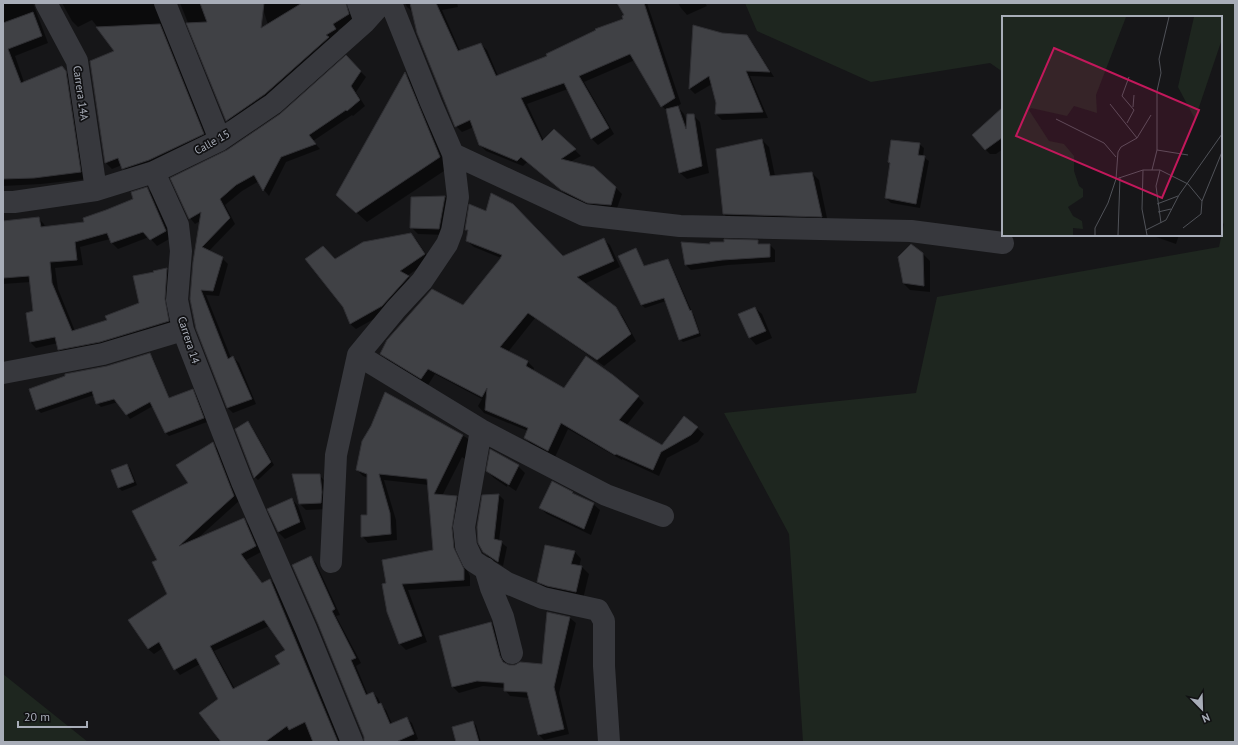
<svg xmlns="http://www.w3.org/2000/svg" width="1238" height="745" viewBox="0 0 1238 745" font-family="'PT Sans',sans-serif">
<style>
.green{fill:#1e261f}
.shadow{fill:#0007;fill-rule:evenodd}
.building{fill:#404145;stroke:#303034;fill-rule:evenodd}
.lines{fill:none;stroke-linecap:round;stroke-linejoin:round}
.minor{stroke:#37383d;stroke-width:22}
.labels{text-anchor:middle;stroke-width:3.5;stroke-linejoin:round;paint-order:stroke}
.street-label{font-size:11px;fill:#a8adb8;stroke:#111113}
.inset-road{fill:none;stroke:#505258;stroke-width:1}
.view{fill:#c2185b;fill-opacity:0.15;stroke:#c2185b;stroke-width:2}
.inset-edge{fill:none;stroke:#a8adb8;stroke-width:2}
</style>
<rect width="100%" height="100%" fill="#161618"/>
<path class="green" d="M745 3H1235V742H803L789 534 724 413 916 393 937 297 1219 247 1224 224 1221 222V17H1003V72L990 63 871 82 757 31Z
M3 674 88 742H3Z"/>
<path class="shadow" d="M3 3H33L48 43 15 56 24 82 62 68 69 75 87 179 41 184 3 186Z
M62 3H160L209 140 129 174 123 168 122 165 112 169 106 163 91 62 116 51 92 20 78 27 72 21Z
M180 3H245L261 31 269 28 261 3H349L354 20 338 30 341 36 233 126 227 120Z
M405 3H457L458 7 442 10 460 51 481 44 487 50 498 76 548 57 624 20 626 16 619 3H647L681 104 677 106 684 114 687 122 693 115 700 122 709 173 687 179 680 173 668 112 662 106 635 60 584 82 614 134 598 145 592 139 568 89 527 104 544 141 554 130 581 156 570 162 616 188 622 194 616 211 594 208 568 196 527 162 523 166 486 151 480 145 474 127 462 132 456 126 414 13 407 7Z
M678 3H705L707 6 687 15 681 8Z
M694 26 722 34 746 36 752 42 774 77 750 76 768 118 722 120 716 114 717 103 712 84 695 94 690 89Z
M346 57 366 77 356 92 365 106 353 116 352 115 313 141 320 149 286 162 269 196 264 190 259 181 242 191 225 205 235 224 209 251 222 258 228 264 219 296 206 295 231 358 233 357 239 363 256 404 233 413 228 408 197 329 200 221 195 224 190 218 227 151 281 115Z
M405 74 415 83 450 167 367 222 348 205Z
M1003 108V149L996 154H990L983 147Z
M762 140 769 147 775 176 812 173 819 180 828 223 730 221 724 214Z
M919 144 924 148 923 157 929 161 920 208 891 203 886 198 891 164 889 162Z
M147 188 153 194 171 238 157 246 149 237 118 249 112 243 110 239 80 247 83 265 55 268 58 289 75 331 108 320 140 304 167 269 173 275 174 327 65 355 59 349 58 343 36 348 30 342 34 312 31 282 3 284V227L38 218 44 224 45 227 86 223 134 200Z
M445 197 452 203 446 235 418 234 411 227Z
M466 229 563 258 603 239 610 245 620 267 584 284 622 315 636 341 604 366 535 318 508 352 528 362 534 368 533 371 565 389 638 397 644 403 626 426 662 446 697 428 704 434 698 442 667 458 659 476 622 459V460L568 429 555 457 531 444 525 438 528 431 484 413 478 406 482 399 435 374 428 385 388 360 381 354 463 306 501 258 474 247 467 241 468 232Z
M410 234 416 239 430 260 407 276 414 282 388 311 356 329 350 324 335 260Z
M1153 235H1179L1176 244 1156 237Z
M757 241 761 245H770L775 250V262L728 265 691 270 686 265 682 243 711 245Z
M635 250 638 253 645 267 668 260 671 264 692 312 694 315 701 336 683 342 680 339 666 301 645 308 642 305Z
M923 254 930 261V292L910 290 903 283Z
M755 308 762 314 772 338 756 345 750 338Z
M149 354 153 358 170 399 192 391 196 394 207 422 169 436 166 433 153 406 130 419 118 402 101 407 97 403 94 395 41 413 37 409 107 367Z
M385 393 467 438 473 444 470 462 462 457 442 496 456 497 463 503 460 555 470 576V586L408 590 427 642 406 650 400 644 388 612 387 584 434 551 429 485 384 480 396 520 397 540 368 543 362 536 368 516V478L363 476 357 470 371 427Z
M248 422 251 425 274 465 258 480 255 477Z
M213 444 218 449 239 501 197 539 244 520 249 525 261 552 246 560 263 584 270 580 276 585 341 742H219L215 733 219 699 200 664 180 675 175 669 163 648 154 654 148 649 129 620 169 594 159 560 190 484ZM269 626 286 650 281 664 235 689 214 651Z
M127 465 130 468 137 485 122 491 119 488 113 471Z
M518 466 525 473 516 491 507 485V487L494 478 487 471Z
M319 475 326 482 328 509 306 510 300 504Z
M572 492 576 496 593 504 600 510 591 535 547 514 540 508Z
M499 495 504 500 499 541 507 547 503 566 489 558 484 552Z
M292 499 298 506 306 529 285 539 278 532 269 509Z
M546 546 575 552 581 559 579 567H582L589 574 583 599 545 588 538 582Z
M311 558 316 563 340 615 336 616 361 663 356 666 368 695 373 693 378 698 381 705 386 710 392 724 406 718 412 723 418 739 412 742H365Z
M548 613 570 618 576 623 559 693 569 734 544 740 538 734 529 698 510 696 505 690V688L483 686 459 693 453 687 440 637 491 623 497 629 506 665 509 666 542 665Z
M473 722 476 725 481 742H457Z"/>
<path class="building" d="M200 3H264L261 28 302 3H346L349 14 333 24 336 29 326 35 329 37 265 94 226 121 186 23 207 22Z
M410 3H436L458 51 481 43 496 76 547 56 546 54 596 30 595 29 623 19 622 16 624 15 617 3H644L675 98 661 107 630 54 579 76 609 128 591 139 564 83 521 98 542 141 554 129 576 149 561 159 594 167 616 187 611 205 587 203 561 190 521 157 517 161 479 145 470 120 455 127 417 33Z
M33 12 42 36 8 49 21 83 62 66 66 71 81 172 34 178 3 179V23Z
M160 24 204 134 149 160 122 169 118 158 105 163 90 61 114 51 96 27Z
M693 25 722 33 747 35 770 72 746 71 763 112 715 114 716 103 709 76 689 89Z
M346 55 361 71 351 86 360 100 347 111 346 110 309 135 316 144 281 157 263 191 254 175 236 185 220 199 230 218 202 247 223 257 213 291 201 290 228 359 233 356 252 399 227 408 196 329 190 299 193 262 201 212 189 219 170 178 227 150 280 114Z
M405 72 440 157 356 213 336 195Z
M678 106 686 129 687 114H694L702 166 679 173 666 109Z
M1003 107V137L985 150 972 135Z
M762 139 770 176 812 172 822 217 723 214 716 149Z
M891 140 920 143 918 155 925 156 916 204 885 198 890 163 888 162Z
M147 187 166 231 150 240 143 232 111 243 107 233 75 242 77 260 50 262 52 283 72 331 107 320 105 316 139 303 133 276 154 272 153 271 167 268 165 299 169 321 100 342 58 350 55 337 30 342 26 313 33 311 29 276 3 278V221L39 217 41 227 84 222 83 218 106 210 133 199 131 192Z
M491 193 513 204 563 256 604 238 614 261 577 277 616 307 631 334 597 360 528 313 500 347 528 361 526 366 564 388 586 356 613 375 639 396 619 420 662 445 684 416 698 427 691 435 661 452 653 470 616 454 615 455 561 423 548 451 524 438 528 428 485 410 487 388 482 397 428 369 421 379 380 354 387 340 432 289 463 305 500 259 502 255 466 241 468 230H465L469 204 486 211Z
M445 196 439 229 410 228 411 197Z
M411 233 425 254 400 271 409 276 382 306 350 324 343 307 305 259 323 246 335 259 363 242Z
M724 239 758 240V244H770V257L722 260 685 265 681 242 710 244V242H724Z
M911 244 923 253 924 286 903 283 898 257Z
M636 248 644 266 668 259 690 311 691 310 699 333 679 340 664 298 641 305 618 256Z
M755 307 766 331 749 338 738 314Z
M150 353 169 398 193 389 204 418 165 433 150 402 126 415 114 399 96 404 92 391 36 410 29 389 65 376V374L107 366Z
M385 392 463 435 434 494 457 496 452 528 454 548 464 569V580L402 584 422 636 399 644 387 612 382 584 386 583 382 560 433 550 427 479 379 474 390 513 391 534 361 537V515H367V474L356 470 362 441 371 426Z
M248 421 271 462 254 478 235 429Z
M213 442 234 496 179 546 244 518 256 546 241 554 262 583 270 579 338 742H313L305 722 289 730 287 726 265 742H221L199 713 218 699 196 658 174 670 159 642 148 649 128 620 167 594 152 562 157 560 132 511 188 483 176 465ZM264 620 285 650 275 656 280 664 233 689 210 646Z
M490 449 519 465 509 485 486 471Z
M127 464 134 482 118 488 111 470Z
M292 474H320L322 492 321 503 299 504Z
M552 481 573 492 572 493 594 503 584 529 539 508Z
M499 494 494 539 502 541 498 562 483 552 478 543 477 527 482 495Z
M292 498 300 522 278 532 267 509Z
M545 545 575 551 571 564 582 566 576 592 547 586 537 582Z
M311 556 335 609 332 611 356 658 351 660 366 695 373 692 378 704 381 703 390 724 407 717 414 734 398 741 399 742H364V737L318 624 292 565Z
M547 612 570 617 554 687 564 729 538 735 527 692 504 691V683L477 681 452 687 439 636 491 622 500 656 503 662 509 665H515L520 662 542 664Z
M473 721 479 742H456L452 727Z"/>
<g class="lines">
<path class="minor" d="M46 3 77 61 96 190
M165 3 220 140
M358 3 365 22
M453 154 584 215 680 226 911 231 1003 243
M154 172 178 225 181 251 177 300 183 330 242 482 306 629 352 742
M3 202H14L96 190 154 172 220 140 273 104 365 22 382 3
M358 355 481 430 606 495 663 516
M3 373 103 354 183 330
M481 430 464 527 466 546 473 561 507 583 543 598 598 610 604 621V666L609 742
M331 562 336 455 358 355 396 309 422 281 447 244 452 231 458 197 453 154 431 103 391 3
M485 568 491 588 503 617 512 653"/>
</g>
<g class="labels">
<g class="street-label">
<text transform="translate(81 93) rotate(82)" y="4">Carrera 14A</text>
<text transform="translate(212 142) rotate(-29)" y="4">Calle 15</text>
<text transform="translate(189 340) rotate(72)" y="4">Carrera 14</text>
</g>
</g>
<g transform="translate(1002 16)">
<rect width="220" height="220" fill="#161618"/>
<path d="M0 1H124L94 79 95 97 72 90 65 100 29 92 27 94 47 125 62 128 72 140V155L77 170 81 173V181L66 191 71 200 80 205 81 213 71 212V219H0ZM192 1H220V23L193 103 176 71Z" fill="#1e261f"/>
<path class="inset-road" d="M108 88 135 122M131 91 132 79M54 103 102 127 114 141M125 107 132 94 120 80 127 61M155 134 186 139M141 154 140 193 145 219M150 154 155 134V75L159 57 157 43 167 1M158 154 154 170 159 207M114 163 141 154H158L186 168 200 185M155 188 176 180M156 196 169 193M181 212 199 198 200 185 220 136M144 214 164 204 177 179 220 118M93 219V212L106 187 114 163 116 136 119 131 135 122 149 99M116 219 118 161"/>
<path class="view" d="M52 32 197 94 160 182 14 120Z"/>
<rect width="220" height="220" class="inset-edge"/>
</g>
<rect width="1238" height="745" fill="none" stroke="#a8adb8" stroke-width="8"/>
<g transform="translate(1202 709) rotate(157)" stroke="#111113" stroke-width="3" paint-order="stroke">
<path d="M0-3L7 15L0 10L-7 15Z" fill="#a8adb8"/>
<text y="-6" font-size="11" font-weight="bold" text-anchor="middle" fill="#a8adb8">N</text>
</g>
<path d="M18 721v6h69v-6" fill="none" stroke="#a8adb8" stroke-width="2"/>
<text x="24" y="721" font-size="12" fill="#a8adb8" stroke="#111113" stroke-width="3" paint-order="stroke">20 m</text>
</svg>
